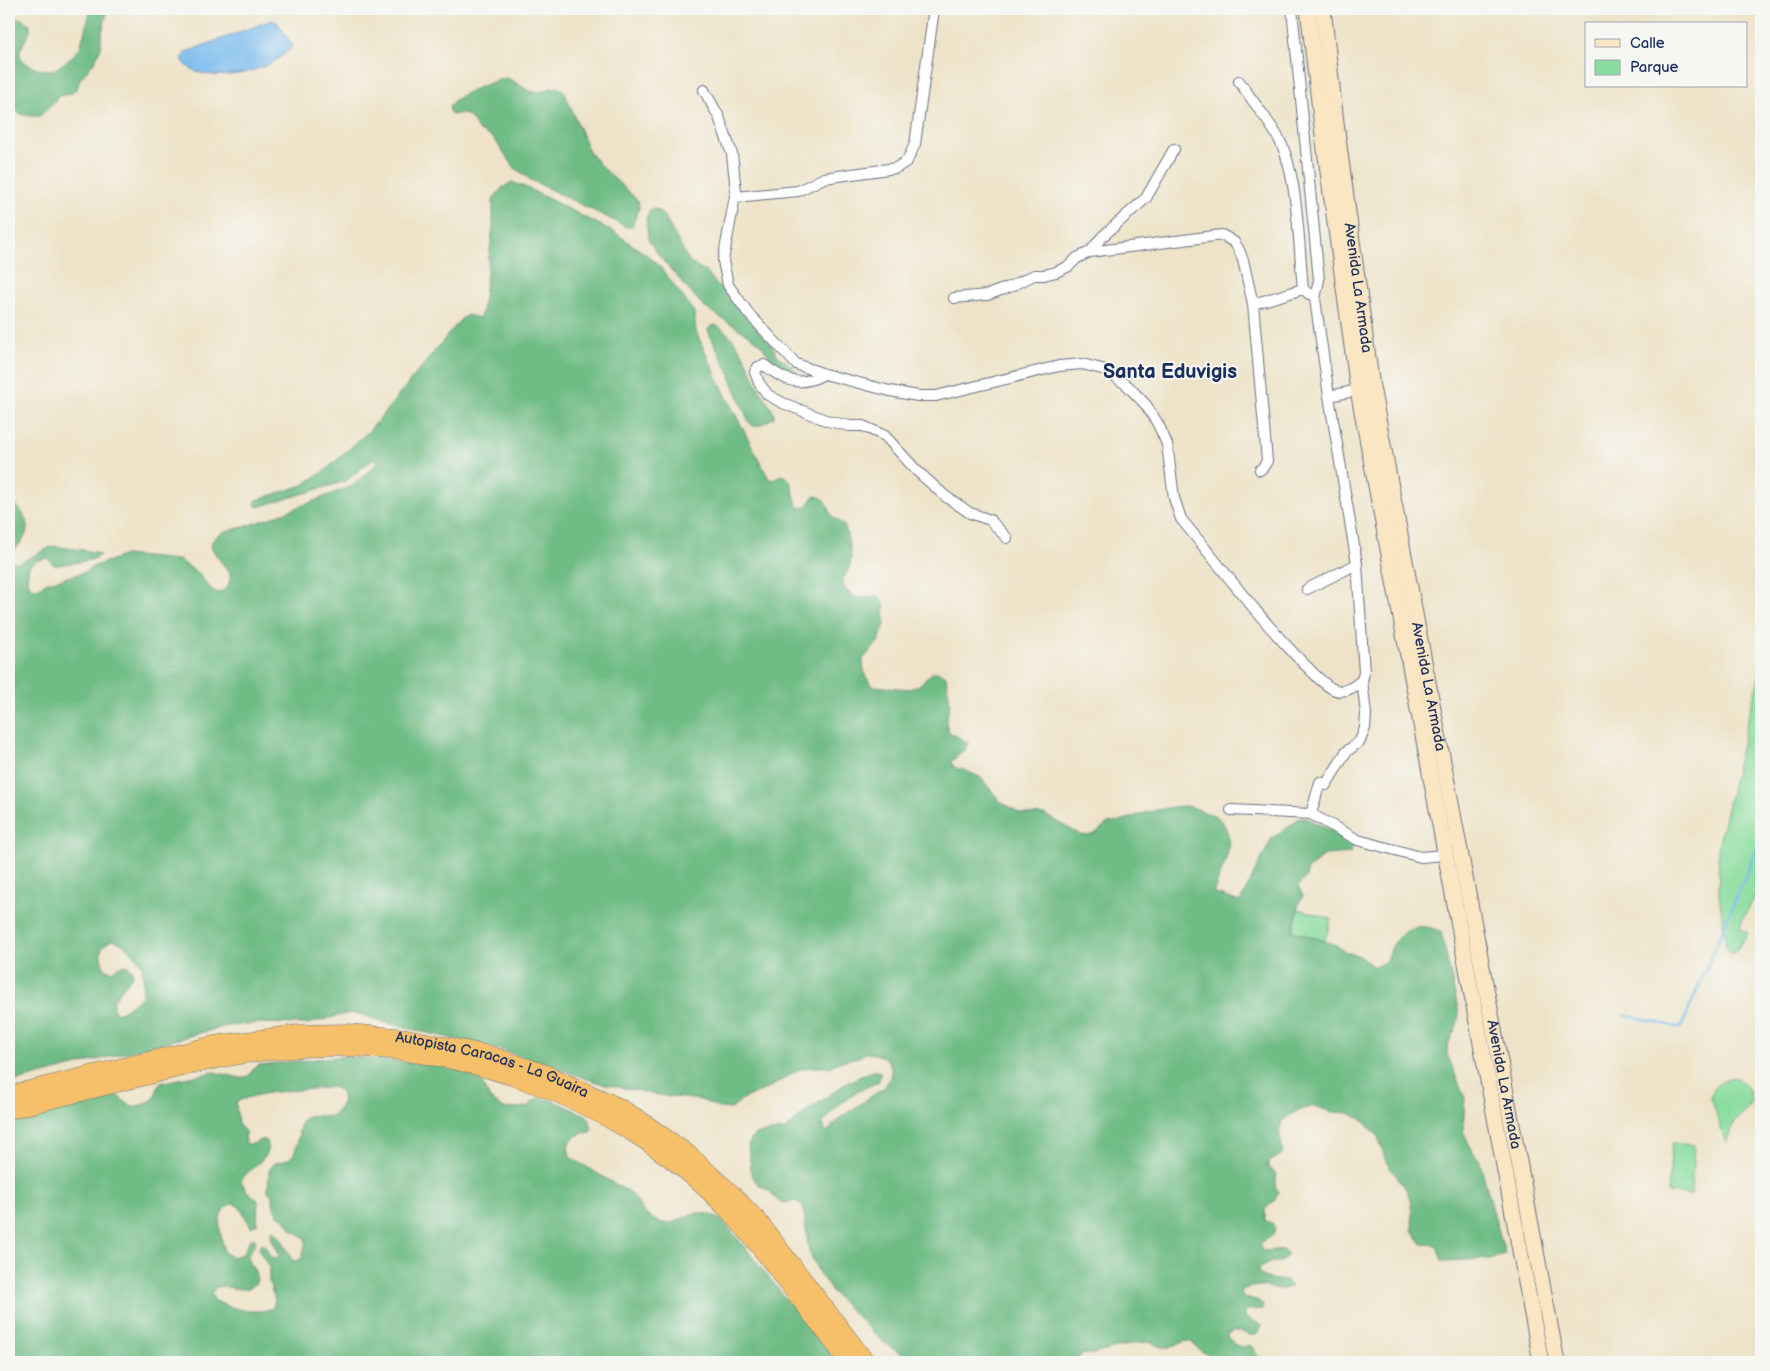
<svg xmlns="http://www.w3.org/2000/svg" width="1770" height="1371" viewBox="0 0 1770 1371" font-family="'Balsamiq Sans',sans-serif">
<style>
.green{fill:#8add9e;stroke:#52867e}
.forest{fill:#6fbc85;stroke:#457672;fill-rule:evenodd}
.water{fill:#78baed;stroke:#4a74a6}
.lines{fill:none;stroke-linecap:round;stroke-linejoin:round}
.stream{stroke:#78baed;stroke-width:2.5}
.minor-casing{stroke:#656e83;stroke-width:12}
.secondary-casing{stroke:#656e83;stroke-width:17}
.trunk-casing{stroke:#656e83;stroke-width:19}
.minor{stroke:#fff;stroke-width:10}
.secondary{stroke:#fbe6c4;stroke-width:15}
.trunk{stroke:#f6c06b;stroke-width:18}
.labels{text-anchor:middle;stroke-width:4;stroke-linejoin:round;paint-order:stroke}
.street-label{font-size:15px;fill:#1b2f5e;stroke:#f6f6f2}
.district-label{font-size:20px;font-weight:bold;fill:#1b2f5e;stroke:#f6f6f2}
</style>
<rect width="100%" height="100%" fill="#f6f6f2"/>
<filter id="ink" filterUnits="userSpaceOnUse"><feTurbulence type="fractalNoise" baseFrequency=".02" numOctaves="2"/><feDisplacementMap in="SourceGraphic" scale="10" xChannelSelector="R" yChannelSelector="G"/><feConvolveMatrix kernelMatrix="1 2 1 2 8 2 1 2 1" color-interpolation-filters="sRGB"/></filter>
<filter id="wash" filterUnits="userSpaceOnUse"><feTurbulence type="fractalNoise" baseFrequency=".0096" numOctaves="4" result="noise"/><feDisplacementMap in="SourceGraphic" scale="20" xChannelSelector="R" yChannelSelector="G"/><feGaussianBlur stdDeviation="1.12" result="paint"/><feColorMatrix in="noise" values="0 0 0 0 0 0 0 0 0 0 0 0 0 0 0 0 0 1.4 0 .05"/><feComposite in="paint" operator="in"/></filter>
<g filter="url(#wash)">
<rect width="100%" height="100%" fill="#eee3c8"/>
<path class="green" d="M1761 670V879L1752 902 1742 920 1740 928 1748 933 1734 953H1730L1727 951 1719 894 1718 847 1749 714Z
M1299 909 1331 919 1325 941 1293 931Z
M1732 1078C1747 1080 1757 1097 1746 1110 1743 1114 1738 1117 1735 1121 1731 1127 1729 1136 1726 1143L1711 1098C1713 1086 1720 1079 1732 1078Z
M1672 1143 1694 1145 1691 1195 1668 1193Z"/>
<path class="forest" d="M91 9H108L101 36V47L95 61 80 79 77 88 72 93 59 96 49 108 39 116C23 117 11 113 9 96V17L21 19 30 24V31L19 52 22 61 37 69 49 70 55 69 70 59 80 48Z
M506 78C516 81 527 92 535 92 546 93 553 82 564 91L589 152 601 166 638 201 639 208 632 226 627 227 531 180 515 168 493 138 478 130 473 121 468 116 462 113 453 115 450 113 449 106C456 95 493 81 506 78Z
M512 182 527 188 614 232 651 258 662 269 694 312 696 332 728 400 769 479 772 480C794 463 792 499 799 508L807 507 814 496C827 497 827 504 831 514 833 519 841 521 845 527 846 529 852 557 851 560 850 573 840 573 844 589L857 598 876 596 879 597 884 603 885 624 879 641 863 659C863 670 865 677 872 686L910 689 919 685 933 672H939L946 676 950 703 946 721 948 731 968 743 964 750 951 762 955 768 964 770 980 777 1000 801 1021 814 1045 815 1081 835C1095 838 1098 830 1108 823 1120 822 1130 818 1141 814 1149 811 1159 810 1167 808 1184 805 1189 805 1204 812 1209 814 1214 814 1218 818 1241 837 1221 871 1213 893L1240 902 1272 838 1290 826 1299 818 1308 819 1355 843 1350 853 1325 855 1308 869 1306 877 1298 886 1303 896 1299 903 1292 931 1336 945 1345 952 1360 956 1373 967C1394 961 1385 956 1395 942 1407 925 1423 923 1441 932L1459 1013C1459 1031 1447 1036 1447 1054L1465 1098 1463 1130 1470 1148 1479 1159 1505 1254 1490 1259 1442 1261 1437 1245 1422 1244 1413 1232 1411 1202 1406 1189 1386 1162 1378 1136 1361 1119 1349 1113 1332 1112 1315 1106 1298 1110 1282 1121 1279 1132 1283 1152C1279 1159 1271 1158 1268 1164V1168L1277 1174 1275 1187 1278 1193 1275 1200 1265 1209V1221L1272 1223 1276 1229 1272 1236 1260 1243 1262 1250C1271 1253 1281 1245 1288 1254L1281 1262H1271L1259 1268 1258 1271C1263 1281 1276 1279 1286 1281L1291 1286C1283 1292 1272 1287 1263 1286 1256 1286 1249 1287 1242 1290L1241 1293 1244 1298 1257 1300 1263 1305 1262 1309 1247 1310 1244 1315C1248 1322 1256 1320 1261 1326 1256 1349 1239 1321 1228 1335 1229 1340 1237 1348 1243 1347 1247 1347 1247 1344 1251 1346 1256 1349 1256 1358 1264 1362H1231L1225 1358 1210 1355 1201 1351 1191 1342 1185 1341 1176 1346 1170 1347H1163L1148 1342 1135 1343 1093 1354H1084L1076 1359 1049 1362H916L887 1345 871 1331 831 1291 829 1286 820 1275 809 1251 803 1207 796 1201 784 1203 778 1201 770 1191 758 1184 752 1176 748 1145 755 1134 785 1130 808 1110 848 1082 872 1071H878L881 1073 878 1082C854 1092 839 1102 823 1123L824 1130 827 1132 840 1118 885 1087C899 1064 888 1054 865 1053L859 1057 838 1062 830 1067H811L798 1070 769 1088 742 1099 732 1109 719 1108 701 1100 665 1096 603 1084 505 1051 390 1024 360 1014 349 1013 307 1024 259 1023 227 1026 9 1083V500C20 506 32 523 25 536 22 543 15 548 11 555L10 559 13 562 19 563 53 546 96 552 100 555 91 560 58 565H54L47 558 35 561 29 566 27 579 31 588H37L48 582 83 573 90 568 125 555 178 560 197 572 212 590 218 593C227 590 231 583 230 574L214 552 211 546 212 541 217 536 226 531 244 527 273 517 352 486 377 464V460L373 459 346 481 258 507 255 505 257 500 303 485 326 470 370 430 461 319 467 315 479 318 482 312 493 226V199L502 188ZM112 940C122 940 141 959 143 969 144 977 142 988 142 997L122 1011 116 1013C100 996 148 978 127 965L120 966 112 971 105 969C100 957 97 947 112 940Z
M654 209 658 210 664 216 690 263 705 271 769 342 779 357 794 368 798 374 794 375 774 363 762 346 755 339 704 307 659 256 648 239 646 218 650 210Z
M715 325C738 336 748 364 758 386 763 395 769 404 774 413V417L761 425 753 426 749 422 727 369 710 335 708 330 710 327Z
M345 1056 439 1066 473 1073 481 1081 490 1099 504 1109 527 1107 537 1098 551 1100 586 1115 589 1118 592 1129 591 1132C579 1133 574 1135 568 1146L570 1157 630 1193C638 1200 640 1211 649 1217 678 1235 684 1207 708 1214 714 1215 720 1220 725 1223L837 1362H9V1117L108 1093C121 1095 124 1103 132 1106 139 1107 150 1103 154 1098 157 1094 157 1087 160 1083L214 1072 240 1078 249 1076 254 1068 259 1065ZM334 1087C349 1097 342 1106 332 1116 326 1117 313 1115 308 1116 294 1119 303 1148 290 1158 285 1162 280 1161 275 1163L269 1170 268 1191 272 1195 274 1208 279 1216 285 1219 291 1229 304 1237 306 1241 302 1258 297 1261 292 1260C287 1252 281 1233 272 1230 268 1241 279 1246 279 1257L275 1258 270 1256 265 1246 262 1244H261L259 1250 269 1267V1282L275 1300 273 1308C256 1315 231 1309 214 1300L211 1293 216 1287C229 1284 250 1297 257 1280L255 1271 248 1261V1255L256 1242 255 1239H250L243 1254 232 1257 224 1252C222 1234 211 1212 234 1203L241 1209 251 1227 257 1224 258 1200 246 1190 241 1181C249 1166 272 1160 267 1141L262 1139 253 1144H246L245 1131 238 1124 236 1102C266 1089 302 1091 334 1087Z"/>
<path class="water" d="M272 20 277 22 293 46C285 55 271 64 260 68 240 76 197 82 183 61V57L186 52Z"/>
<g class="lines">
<path class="stream" d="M1625 1015 1681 1028 1761 839"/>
</g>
</g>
<g filter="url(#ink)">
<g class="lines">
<defs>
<path id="minor" d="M1239 81C1252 101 1269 120 1280 141 1298 176 1299 249 1303 289
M704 90 719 117 732 154 736 191 723 261 728 285 749 314 796 364 824 374 890 391 918 396H936L1059 366 1082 364 1106 370 1128 386 1146 405 1158 424 1167 444 1174 498 1181 519C1221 567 1259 618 1303 663 1312 671 1323 685 1335 690 1345 694 1355 686 1362 680L1364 673 1357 564 1329 396 1315 299 1319 280 1292 9
M735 197 798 191 824 178 896 168 907 161 915 144 934 9
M1090 252 1102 237 1146 198 1174 149
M954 298 987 295 1012 286 1034 275H1044L1056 272 1069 266 1077 258 1090 252 1222 235 1234 242 1238 248 1243 260 1253 304 1267 461 1264 466 1260 470
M1253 304 1303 289 1309 294
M824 374C799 388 785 381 764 365L758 367 755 372 759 383 768 395 783 403 828 421 850 426H863L885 436 916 470 945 496 970 513 990 520 1007 538
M1329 396 1364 389
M1307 589 1357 564
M1231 810 1311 814 1358 840 1421 857 1444 855
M1311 814 1320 782 1326 785 1346 752 1360 741 1365 728 1366 714 1362 680"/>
<g id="secondary">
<path d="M1308 9 1323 135 1358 390 1541 1362"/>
<path id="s1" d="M1323 9 1337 131 1372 387 1557 1362"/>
</g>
<g id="trunk">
<path id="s2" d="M9 1095 214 1045 299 1034 347 1033 407 1038 490 1055 546 1074 618 1107 640 1120 688 1154 735 1197 758 1221 866 1362"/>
<path d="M9 1110C54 1099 100 1087 145 1076 189 1065 233 1054 278 1050 438 1033 613 1091 725 1207 746 1228 763 1251 781 1274 803 1303 826 1333 849 1362"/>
</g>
</defs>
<use href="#minor" class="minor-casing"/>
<use href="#secondary" class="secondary-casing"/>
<use href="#trunk" class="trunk-casing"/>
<use href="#minor" class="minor"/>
<use href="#secondary" class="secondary"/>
<use href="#trunk" class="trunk"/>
</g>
</g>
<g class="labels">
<g class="street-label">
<text dy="5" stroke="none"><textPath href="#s1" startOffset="281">Avenida La Armada</textPath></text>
<text dy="5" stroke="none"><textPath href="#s1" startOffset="686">Avenida La Armada</textPath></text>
<text dy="5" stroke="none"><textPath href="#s2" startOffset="494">Autopista Caracas - La Guaira</textPath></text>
<text dy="5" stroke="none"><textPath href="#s1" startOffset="1091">Avenida La Armada</textPath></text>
</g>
<g class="district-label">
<text x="1170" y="378">Santa Eduvigis</text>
</g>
</g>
<rect width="1770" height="1371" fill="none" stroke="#f6f6f2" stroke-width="30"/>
<rect x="1585" y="22" width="162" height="65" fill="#f6f6f2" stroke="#9ea6b7"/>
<rect x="1595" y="39" width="25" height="8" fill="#fbe6c4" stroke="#9ea6b7"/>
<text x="1630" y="48" font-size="15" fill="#1b2f5e">Calle</text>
<rect x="1595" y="60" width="25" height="15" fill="#8add9e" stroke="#9ea6b7"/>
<text x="1630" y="72" font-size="15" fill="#1b2f5e">Parque</text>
</svg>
